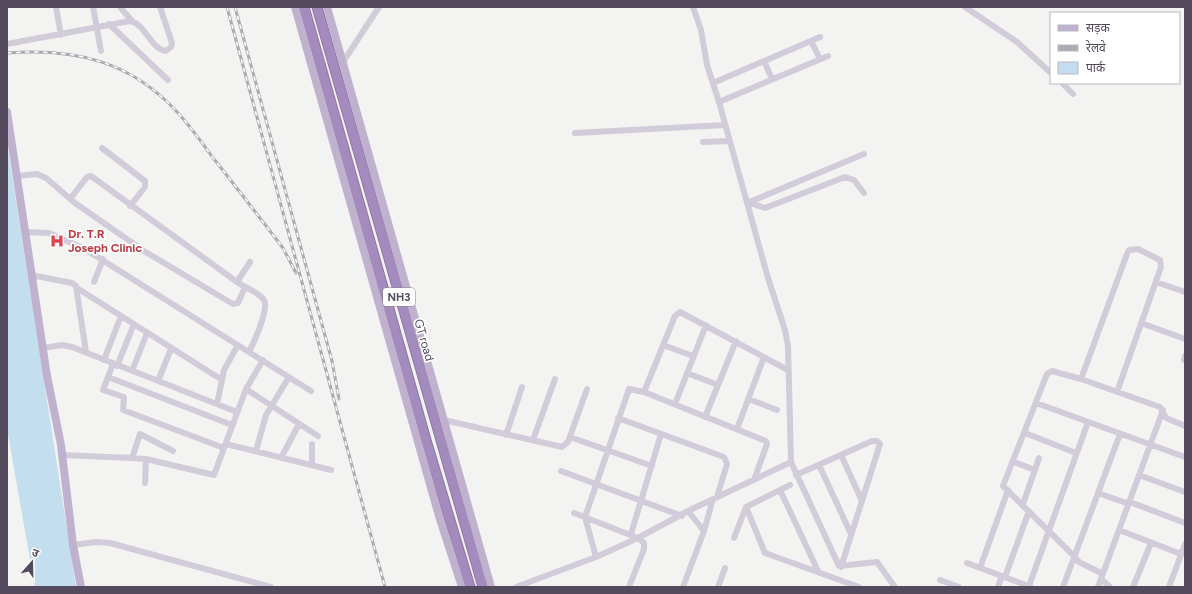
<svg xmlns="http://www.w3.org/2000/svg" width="1192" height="594" viewBox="0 0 1192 594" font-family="Figtree,'Noto Sans Devanagari',sans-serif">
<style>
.green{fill:#c3deee}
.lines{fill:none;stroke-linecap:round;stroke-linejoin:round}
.highway-casing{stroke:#9077a9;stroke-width:11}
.minor{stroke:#d2ccda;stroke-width:6}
.major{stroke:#c0b2ce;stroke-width:8}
.highway{stroke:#a48bbd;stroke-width:9}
.rail-casing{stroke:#aea9b2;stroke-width:3}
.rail{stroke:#fff;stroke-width:1.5;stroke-dasharray:4.5;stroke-linecap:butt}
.labels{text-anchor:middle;stroke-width:3.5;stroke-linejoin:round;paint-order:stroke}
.shield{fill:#fff;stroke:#87808e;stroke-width:1}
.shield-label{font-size:11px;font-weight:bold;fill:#534a5e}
.health-label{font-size:12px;font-weight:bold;fill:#be3a42;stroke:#fff;text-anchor:start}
.street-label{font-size:12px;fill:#534a5e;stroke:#fff}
</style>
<rect width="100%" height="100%" fill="#f3f3f1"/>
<path class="green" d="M7 143 76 587H35L7 429Z"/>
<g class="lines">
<defs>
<path id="highway" d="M304 7 426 440 470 587
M317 7 483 587"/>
</defs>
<use href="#highway" class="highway-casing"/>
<path class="minor" d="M56 7 61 35
M93 7 101 51
M120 7 133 22
M693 7 701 30 707 65 719 102 768 278 785 330 788 346 791 462 839 566 877 562 895 587
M965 7 1017 42 1051 73
M109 24 168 80
M811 41 820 59
M7 44 130 21C146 24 150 49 166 51L171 47 172 43 160 7
M764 61 772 79
M343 62 379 7
M713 83 820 37
M1062 83 1073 94
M719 102 828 56
M575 133 725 125
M703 142 728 141
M102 148 145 181V187L130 206
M17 176 37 174 46 178 75 203 144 251 233 304 238 303 245 287
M70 199 87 177 91 176 237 282C245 288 259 292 264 300 269 310 254 342 249 352
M747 203 864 154
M750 203 765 208 845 177 854 180 864 193
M25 232 49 233 83 248 311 391
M31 275 72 283 76 286 86 352
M94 282 103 259
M237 282 250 262
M1156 282 1185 292
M77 288 222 380
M1141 323 1185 339
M663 345 693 356
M43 348 62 345 72 347 237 412
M104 360 121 316
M1184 360 1185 356
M113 364 103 390 124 397 123 410 224 448
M117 366 134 324
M132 371 147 333
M687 373 718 385
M108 377 232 425
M1081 379 1127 254 1129 250 1138 249 1160 260 1161 267 1117 392
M158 381 171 349
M246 389 318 436
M644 392 675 316 680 312 788 370
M749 399 777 410
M1036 403 1185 457
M217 404 224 370 238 345
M675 404 706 325
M705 417 736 341
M618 418 724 457 727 464 717 497
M444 420 562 447 568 442 587 389
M737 429 764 357
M1025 433 1076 453
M506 435 522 387
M570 437 652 466
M533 440 555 379
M226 444 331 470
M312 444V465
M256 451 266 415 289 377
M62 455 132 458 140 434 173 451
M841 455 862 501
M132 458 146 459 214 475 246 389 263 360
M281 458 299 424
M1014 462 1035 470
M819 465 851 534
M561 471 682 516
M796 475 872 441H877L880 444 841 567
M1139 475 1185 492
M145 483 146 459
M780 490 818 571
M1098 493 1129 504
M1130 502 1185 523
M1023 504 1039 458
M746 507 765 553 859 587
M574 513 638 538 644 543V549L629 587
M1119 530 1181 554
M704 531 713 499
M631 534 661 434
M734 538 746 507 790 485
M73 545 96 542 110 543 271 587
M596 557 585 517 629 389 644 392 766 441 767 444 754 480
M967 563 1031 587
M980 568 1008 490
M1103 574 1079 562 1074 556 1003 486 1047 374 1052 371 1081 379 1160 407 1166 418 1185 426
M1005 577 1029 511
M1101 579 1110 587
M940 580 959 587
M1029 586 1088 422
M516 587 596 557 638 538 688 511 791 462
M683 587 704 531 688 511
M718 587 725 568
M998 587 1002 576
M1063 587 1120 434
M1098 587 1163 410
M1133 587 1151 543
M1169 587 1185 544"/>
<path class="major" d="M295 7 439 516 462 587
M327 7 491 587
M7 112 47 376 61 445 73 545 81 587"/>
<use href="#highway" class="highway"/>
<defs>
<path id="rail" d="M227 7 385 587
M235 7 332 361 339 399
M7 53C75 48 131 61 178 113 191 127 202 143 214 159 237 188 260 218 283 248L296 273"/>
</defs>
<use href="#rail" class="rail-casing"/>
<use href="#rail" class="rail"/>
</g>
<defs>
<symbol id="hospital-bare" viewBox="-9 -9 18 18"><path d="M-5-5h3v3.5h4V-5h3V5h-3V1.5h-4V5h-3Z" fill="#e0444e" stroke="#fff" stroke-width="2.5" paint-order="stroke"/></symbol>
</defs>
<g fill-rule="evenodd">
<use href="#hospital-bare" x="47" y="231" width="20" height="20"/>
</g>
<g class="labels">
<rect class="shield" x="383" y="288" width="32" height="18" rx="3"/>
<g class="shield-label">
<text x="399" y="301">NH3</text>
</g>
<g class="health-label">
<text x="68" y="238">Dr. T.R<tspan x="68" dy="14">Joseph Clinic</tspan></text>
</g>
<g class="street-label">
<text transform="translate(424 340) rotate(74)" y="4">GT road</text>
</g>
</g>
<rect width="1192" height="594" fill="none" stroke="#534a5e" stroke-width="16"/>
<rect x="1050" y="12" width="130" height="72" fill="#ffffff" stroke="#bab7bf"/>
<rect x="1058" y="25" width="20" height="6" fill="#c0b2ce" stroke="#bab7bf"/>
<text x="1086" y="32" font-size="12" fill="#534a5e">सड़क</text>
<rect x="1058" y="45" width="20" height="6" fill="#aea9b2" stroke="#bab7bf"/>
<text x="1086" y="52" font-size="12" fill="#534a5e">रेलवे</text>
<rect x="1058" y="62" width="20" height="12" fill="#c3deee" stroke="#bab7bf"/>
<text x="1086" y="72" font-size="12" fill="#534a5e">पार्क</text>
<g transform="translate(32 562) rotate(20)" stroke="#ffffff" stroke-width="3" paint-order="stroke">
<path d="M0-3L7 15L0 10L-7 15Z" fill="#534a5e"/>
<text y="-6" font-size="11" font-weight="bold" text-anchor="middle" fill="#534a5e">उ</text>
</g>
</svg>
